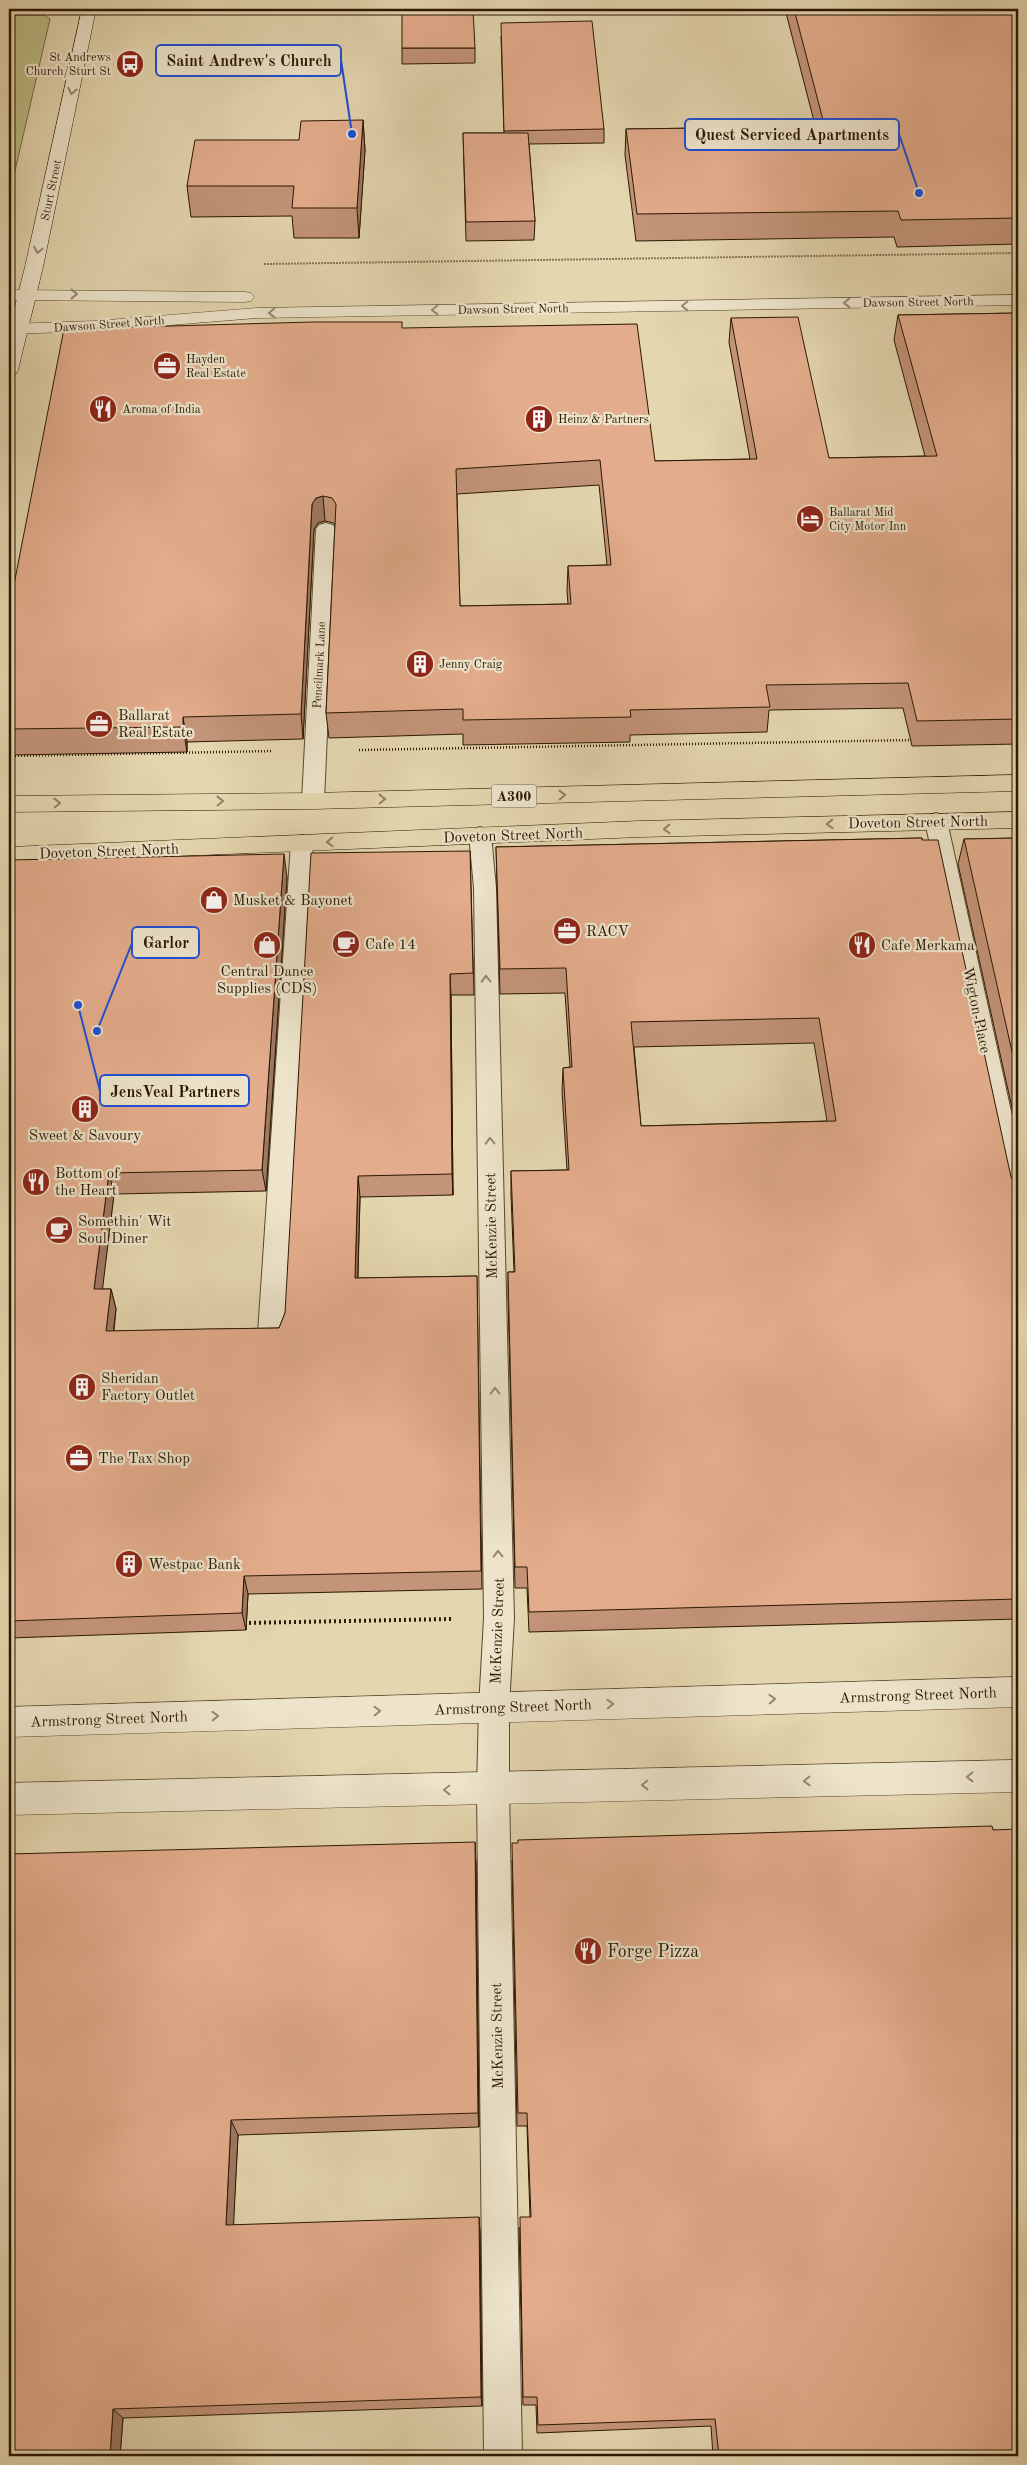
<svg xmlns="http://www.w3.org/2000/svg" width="1027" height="2465" viewBox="0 0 1027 2465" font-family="'Old Standard TT',serif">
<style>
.green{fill:#bcbc85;stroke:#746a44}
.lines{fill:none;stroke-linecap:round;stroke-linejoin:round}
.lane-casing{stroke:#59472d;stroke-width:2}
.street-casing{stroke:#59472d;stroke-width:1}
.secondary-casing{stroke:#2b1702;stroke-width:1}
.highway-casing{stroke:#2b1702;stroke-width:1}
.path-far2{stroke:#2b1702;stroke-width:2;stroke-dasharray:0.5 1;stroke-linecap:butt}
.path-far1{stroke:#2b1702;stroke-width:2.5;stroke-dasharray:1 2;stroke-linecap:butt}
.path{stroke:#2b1702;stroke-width:4;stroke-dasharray:2 3;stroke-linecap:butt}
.lane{fill:#ede4cb;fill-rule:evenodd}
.street{fill:#ede4cb;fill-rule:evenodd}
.secondary{fill:#ede4cb;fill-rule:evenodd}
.highway{fill:#e4d6af;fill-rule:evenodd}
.wall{fill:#c39478;stroke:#2b1702;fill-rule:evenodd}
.shaded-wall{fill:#9f7862;stroke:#2b1702}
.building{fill:#e3ac8c;stroke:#2b1702;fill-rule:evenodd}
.oneway{stroke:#968871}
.oneway2{stroke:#918061}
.labels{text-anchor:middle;stroke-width:4.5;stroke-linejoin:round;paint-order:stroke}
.far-poi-label{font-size:12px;fill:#2b1702;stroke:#ede4cb;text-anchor:start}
.far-street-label{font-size:12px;fill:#2b1702;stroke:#ede4cb}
.shield{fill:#ede4cb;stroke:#65543e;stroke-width:1}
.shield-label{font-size:14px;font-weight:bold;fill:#2b1702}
.poi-label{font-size:15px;fill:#2b1702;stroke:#ede4cb;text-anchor:start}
.street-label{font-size:15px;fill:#2b1702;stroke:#ede4cb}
.near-poi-label{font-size:18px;fill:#2b1702;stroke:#ede4cb;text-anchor:start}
.leader{fill:none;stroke:#1d4ed8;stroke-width:2}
.callout-dot{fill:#1d4ed8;stroke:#ede4cb;stroke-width:2}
.callout{fill:#ede4cb;stroke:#1d4ed8;stroke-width:2}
.callout-label{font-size:16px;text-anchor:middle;font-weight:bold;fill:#2b1702}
</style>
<rect width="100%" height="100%" fill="#e4d6af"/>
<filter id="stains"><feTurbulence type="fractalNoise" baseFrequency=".004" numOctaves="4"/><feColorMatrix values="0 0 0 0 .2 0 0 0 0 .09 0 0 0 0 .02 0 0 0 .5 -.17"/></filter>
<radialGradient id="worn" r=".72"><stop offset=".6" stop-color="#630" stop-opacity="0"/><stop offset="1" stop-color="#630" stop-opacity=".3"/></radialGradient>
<path class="green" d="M9 15H44L50 19 9 197Z"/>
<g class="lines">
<defs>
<path id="lane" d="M326 523 333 525 336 529 324 801 321 806 313 808 305 806 302 801 316 529 319 525Z
M936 813 944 816 947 821 1018 1143V1210L1009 1207 1005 1200 925 821 928 816Z
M480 827 488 830 491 835 496 888 514 1618 509 1707V1789L522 2456H484L477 1789 479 1707 484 1618 474 888 469 835 472 830Z
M302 835 310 838 313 843 286 1333 282 1341 272 1344 262 1341 258 1333 291 843 294 838Z"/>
<path id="street" d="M9 290 245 292 251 293 254 297 251 301 245 302 9 300Z
M1018 295V305L257 318 96 331 9 334V324L96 321 257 308Z
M1018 1677V1707L9 1737V1707Z
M1018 1760V1792L9 1815V1783Z"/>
<path id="secondary" d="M82 9H96L43 267 18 370 16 374 9 376V330L25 267Z"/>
<path id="highway" d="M1018 775V791L313 809 9 812V796L313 793Z
M1018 812V828L640 837 9 863V847L640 821Z"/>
</defs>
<use href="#lane" class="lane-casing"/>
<use href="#street" class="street-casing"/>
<use href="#secondary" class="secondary-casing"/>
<use href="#highway" class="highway-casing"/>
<path class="path-far2" d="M264 264 1018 253"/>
<path class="path-far1" d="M359 750 913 740
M9 756 273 751"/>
<path class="path" d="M244 1623 451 1619"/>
<use href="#lane" class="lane"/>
<use href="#street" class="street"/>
<use href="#secondary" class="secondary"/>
<use href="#highway" class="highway"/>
</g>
<path class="wall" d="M785 9H1018V244L897 247 894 237 636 241 625 155 626 129 777 127 778 121H814Z
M501 36 604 129V143L529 144 535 221 534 240 466 241 463 133H504Z
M402 48H475V63L402 64Z
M363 120 365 150 359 238H294L292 216 191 217 187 186 299 140Z
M1018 313V744L912 746 903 708 769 710 767 732 630 735V742L463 745V734L329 738 326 713 335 525 334 523 325 521 318 523 314 529 303 739 187 742V752L9 755V610L402 328 655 461 750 459 729 342 731 318 829 458 925 456 894 340 898 315ZM599 485 607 565 568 566 567 591 568 604 460 606 457 494Z
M922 838 1011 1177 1016 1185 1018 1186V1619L529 1632 527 1588H515L508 1296V1272H514L511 1195V1171L567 1170 562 1092 563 1068 570 1067 565 993 500 994 496 847ZM814 1043 827 1121 641 1126 634 1047Z
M1018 838V1135L958 864 964 839Z
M470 851 474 995H451L453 1195 360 1197 358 1278 477 1276 482 1589 248 1594 246 1630 9 1638V860L287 877 266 1191 114 1194 102 1289H111L116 1309 114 1331 279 1328Z
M9 1854 476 1861 479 2127 238 2135 233 2225 480 2230 482 2406 123 2418 120 2456H9Z
M512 1860 1018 2456H713L711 2426 537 2433 536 2405H523L519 2228 530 2217 527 2126H517Z"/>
<path class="shaded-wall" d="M363 120 365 150 359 238 357 208Z
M323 496 325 521 318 523 314 529 303 739 301 714 312 504 316 498Z
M183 717 187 742V752L183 727Z
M284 854 287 877 266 1191 262 1170Z
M450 974 451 995 453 1195 452 1174Z
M109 1173 114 1194 100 1310 94 1289Z
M358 1176 360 1197 357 1299 355 1278Z
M111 1289 116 1309 111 1351 106 1331Z
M244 1576 248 1594 246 1630 242 1613Z
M475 1842 476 1861 479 2127 478 2113Z
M231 2120 238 2135 233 2237 226 2225Z
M479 2217 480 2230 482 2406 481 2397Z
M113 2409 123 2418 120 2456H110Z"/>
<path class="building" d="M402 9H473L475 48H402Z
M794 9H1018V218L901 220 898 211 637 214 626 129 779 127 778 121 823 120Z
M592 21 604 129 504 131 501 23Z
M363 120 357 208H292L294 186H187L195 140H299L301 121Z
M463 133H528L535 221 466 222Z
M1018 313V719L917 721 908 683 766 685 770 707 630 710 631 717 463 720V709L326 713 336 504 332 498 323 496 316 498 312 504 301 714 183 717V727L9 729V610L64 329 313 322H402V328L637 324 655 461 757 459 731 318 798 317 829 458 937 456 898 315ZM600 460 611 565 568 566 571 604 460 606 456 469Z
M922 838V840H938L1011 1177 1016 1185 1018 1186V1599L529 1612 527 1567H515L508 1272H515L511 1171 569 1170 563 1068 572 1067 566 968 500 969 496 847ZM819 1018 836 1121 641 1126 631 1022Z
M1018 838V1078L964 839Z
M470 851 473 973 450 974 452 1174 358 1176 355 1278 477 1276 481 1571 244 1576 242 1613 9 1621V860L284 854 262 1170 109 1173 94 1289H111L106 1331 205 1329 279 1328 285 1313 311 853Z
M992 1826 993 1830 1018 1829V2456H719L715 2419 538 2425 537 2397H523L520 2217H531L527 2113H518L512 1843H518V1840Z
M475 1842 478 2113 231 2120 226 2225 479 2217 481 2397 113 2409 110 2456H9V1854Z"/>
<defs><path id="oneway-chevron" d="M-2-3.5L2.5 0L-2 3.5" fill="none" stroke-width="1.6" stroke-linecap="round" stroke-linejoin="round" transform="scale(1.25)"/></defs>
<g class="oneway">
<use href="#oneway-chevron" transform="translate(72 91) rotate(102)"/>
<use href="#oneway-chevron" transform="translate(38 250) rotate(102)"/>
<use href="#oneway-chevron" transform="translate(74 294)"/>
<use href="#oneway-chevron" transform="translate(847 303) rotate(179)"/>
<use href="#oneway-chevron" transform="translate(685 306) rotate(179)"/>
<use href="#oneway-chevron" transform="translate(435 310) rotate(179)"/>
<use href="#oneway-chevron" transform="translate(272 313) rotate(179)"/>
<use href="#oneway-chevron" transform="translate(486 979) rotate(-91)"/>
<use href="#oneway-chevron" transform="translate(490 1141) rotate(-91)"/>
<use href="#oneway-chevron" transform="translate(495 1391) rotate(-91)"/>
<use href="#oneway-chevron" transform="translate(498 1554) rotate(-91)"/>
<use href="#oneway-chevron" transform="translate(772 1699) rotate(-2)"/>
<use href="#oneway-chevron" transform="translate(610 1704) rotate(-2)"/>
<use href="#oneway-chevron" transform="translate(377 1711) rotate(-2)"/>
<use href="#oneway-chevron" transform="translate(215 1716) rotate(-2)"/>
<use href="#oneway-chevron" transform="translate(970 1777) rotate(179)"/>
<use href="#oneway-chevron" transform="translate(807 1781) rotate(179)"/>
<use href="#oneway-chevron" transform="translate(645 1785) rotate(179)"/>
<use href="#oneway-chevron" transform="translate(447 1790) rotate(179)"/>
</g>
<g class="oneway2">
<use href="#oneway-chevron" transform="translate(562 795) rotate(-1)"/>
<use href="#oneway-chevron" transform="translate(382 799) rotate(-1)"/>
<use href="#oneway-chevron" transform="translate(220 801) rotate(-1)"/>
<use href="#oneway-chevron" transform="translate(57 803) rotate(-1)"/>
<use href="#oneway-chevron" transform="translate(830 824) rotate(178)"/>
<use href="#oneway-chevron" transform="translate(667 829) rotate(178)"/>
<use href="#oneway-chevron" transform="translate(330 842) rotate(178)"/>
</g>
<defs>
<symbol id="bus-disc" viewBox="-11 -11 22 22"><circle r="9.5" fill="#8f2418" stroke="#ede4cb"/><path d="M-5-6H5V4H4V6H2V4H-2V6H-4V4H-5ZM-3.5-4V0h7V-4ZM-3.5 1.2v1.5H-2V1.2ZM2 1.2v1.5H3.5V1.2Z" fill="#fff"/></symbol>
<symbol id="office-disc" viewBox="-11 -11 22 22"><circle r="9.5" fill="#8f2418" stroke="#ede4cb"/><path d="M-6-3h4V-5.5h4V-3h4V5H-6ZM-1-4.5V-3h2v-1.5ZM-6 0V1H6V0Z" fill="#fff"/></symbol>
<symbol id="restaurant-disc" viewBox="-11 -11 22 22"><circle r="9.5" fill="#8f2418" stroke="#ede4cb"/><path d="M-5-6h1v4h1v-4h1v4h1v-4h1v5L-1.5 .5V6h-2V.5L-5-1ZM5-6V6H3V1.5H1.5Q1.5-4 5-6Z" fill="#fff"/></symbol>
<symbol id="building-disc" viewBox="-11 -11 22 22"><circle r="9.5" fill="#8f2418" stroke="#ede4cb"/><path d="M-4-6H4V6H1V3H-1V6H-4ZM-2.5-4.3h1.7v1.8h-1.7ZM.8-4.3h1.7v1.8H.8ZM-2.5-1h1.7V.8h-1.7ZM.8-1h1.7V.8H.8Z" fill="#fff"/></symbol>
<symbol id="hotel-disc" viewBox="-11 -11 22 22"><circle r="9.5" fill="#8f2418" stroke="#ede4cb"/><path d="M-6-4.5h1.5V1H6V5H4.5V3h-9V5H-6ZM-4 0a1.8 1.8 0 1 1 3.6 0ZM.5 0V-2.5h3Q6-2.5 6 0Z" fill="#fff"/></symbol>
<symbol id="shop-disc" viewBox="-11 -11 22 22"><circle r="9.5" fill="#8f2418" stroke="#ede4cb"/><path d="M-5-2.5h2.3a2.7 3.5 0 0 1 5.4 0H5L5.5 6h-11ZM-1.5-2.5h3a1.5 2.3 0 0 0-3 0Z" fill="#fff"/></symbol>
<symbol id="cafe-disc" viewBox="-11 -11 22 22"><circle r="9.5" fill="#8f2418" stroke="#ede4cb"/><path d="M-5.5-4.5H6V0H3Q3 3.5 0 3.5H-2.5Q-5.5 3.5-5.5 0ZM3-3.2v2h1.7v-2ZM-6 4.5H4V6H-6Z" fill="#fff"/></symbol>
</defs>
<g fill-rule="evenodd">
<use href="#bus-disc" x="114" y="48" width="32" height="32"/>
<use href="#office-disc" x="151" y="350" width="32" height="32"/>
<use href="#restaurant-disc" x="87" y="393" width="32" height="32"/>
<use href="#building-disc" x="523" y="403" width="32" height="32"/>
<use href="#hotel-disc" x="794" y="503" width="32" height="32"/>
<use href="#building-disc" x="404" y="648" width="32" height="32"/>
<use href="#office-disc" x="83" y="708" width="32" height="32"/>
<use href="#shop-disc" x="198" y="884" width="32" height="32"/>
<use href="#office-disc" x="551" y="915" width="32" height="32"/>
<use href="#cafe-disc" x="330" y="928" width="32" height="32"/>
<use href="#shop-disc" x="251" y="929" width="32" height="32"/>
<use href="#restaurant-disc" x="846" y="929" width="32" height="32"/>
<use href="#building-disc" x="69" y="1093" width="32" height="32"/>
<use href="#restaurant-disc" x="20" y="1166" width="32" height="32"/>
<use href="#cafe-disc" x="43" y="1214" width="32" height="32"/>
<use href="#building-disc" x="66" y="1371" width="32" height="32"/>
<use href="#office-disc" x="63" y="1442" width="32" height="32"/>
<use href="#building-disc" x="113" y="1548" width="32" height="32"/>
<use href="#restaurant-disc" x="572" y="1935" width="32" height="32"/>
</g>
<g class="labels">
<g class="far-poi-label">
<text x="111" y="61" text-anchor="end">St Andrews<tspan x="111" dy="14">Church/Sturt St</tspan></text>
<text x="186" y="363">Hayden<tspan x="186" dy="14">Real Estate</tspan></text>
<text x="122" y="413">Aroma of India</text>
<text x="558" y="423">Heinz &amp; Partners</text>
<text x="829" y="516">Ballarat Mid<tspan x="829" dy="14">City Motor Inn</tspan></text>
<text x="439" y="668">Jenny Craig</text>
</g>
<g class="far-street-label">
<text transform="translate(51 190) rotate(-78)" y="4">Sturt Street</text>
<text transform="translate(918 302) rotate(-1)" y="4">Dawson Street North</text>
<text transform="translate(513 309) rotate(-1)" y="4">Dawson Street North</text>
<text transform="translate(109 324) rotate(-4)" y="4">Dawson Street North</text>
<text transform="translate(319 665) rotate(-87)" y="4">Pencilmark Lane</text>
</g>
<rect class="shield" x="491.5" y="784.5" width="45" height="23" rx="4"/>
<g class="shield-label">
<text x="514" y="801">A300</text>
</g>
<g class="poi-label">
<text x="118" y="720">Ballarat<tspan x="118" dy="17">Real Estate</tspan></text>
<text x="233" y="905">Musket &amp; Bayonet</text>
<text x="586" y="936">RACV</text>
<text x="365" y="949">Cafe 14</text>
<text x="881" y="950">Cafe Merkama</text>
<text x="267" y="976" text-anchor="middle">Central Dance<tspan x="267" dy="17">Supplies (CDS)</tspan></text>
<text x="85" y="1140" text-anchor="middle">Sweet &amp; Savoury</text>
<text x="55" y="1178">Bottom of<tspan x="55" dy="17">the Heart</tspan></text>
<text x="78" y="1226">Somethin' Wit<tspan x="78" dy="17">Soul Diner</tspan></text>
<text x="101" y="1383">Sheridan<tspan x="101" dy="17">Factory Outlet</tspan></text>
<text x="98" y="1463">The Tax Shop</text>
<text x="148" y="1569">Westpac Bank</text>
</g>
<g class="street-label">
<text transform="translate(918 822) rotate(-1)" y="5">Doveton Street North</text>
<text transform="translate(513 835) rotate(-2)" y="5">Doveton Street North</text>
<text transform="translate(109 851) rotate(-2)" y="5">Doveton Street North</text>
<text transform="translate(977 1010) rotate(78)" y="5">Wigton Place</text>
<text transform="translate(491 1226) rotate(-91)" y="5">McKenzie Street</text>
<text transform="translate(497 1631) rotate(-88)" y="5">McKenzie Street</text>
<text transform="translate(918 1695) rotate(-2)" y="5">Armstrong Street North</text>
<text transform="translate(513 1707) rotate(-2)" y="5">Armstrong Street North</text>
<text transform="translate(109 1719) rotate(-2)" y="5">Armstrong Street North</text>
<text transform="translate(497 2036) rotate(-91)" y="5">McKenzie Street</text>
</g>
<g class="near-poi-label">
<text x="607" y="1957">Forge Pizza</text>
</g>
</g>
<path class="leader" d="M352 134L341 60M919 193L899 134M97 1031L132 943M78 1005L100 1091"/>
<g class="callout-dot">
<circle cx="352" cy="134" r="5"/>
<circle cx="919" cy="193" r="5"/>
<circle cx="97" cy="1031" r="5"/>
<circle cx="78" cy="1005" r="5"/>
</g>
<g class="callout">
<rect x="156" y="45" width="185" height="31" rx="5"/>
<rect x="685" y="119" width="214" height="31" rx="5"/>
<rect x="132" y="927" width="67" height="31" rx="5"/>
<rect x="100" y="1075" width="149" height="31" rx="5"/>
</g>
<g class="callout-label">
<text x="249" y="66">Saint Andrew's Church</text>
<text x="792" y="140">Quest Serviced Apartments</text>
<text x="166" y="948">Garlor</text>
<text x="175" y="1097">JensVeal Partners</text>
</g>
<rect width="1027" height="2465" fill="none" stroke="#e4d6af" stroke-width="30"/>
<rect x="10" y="10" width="1007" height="2445" fill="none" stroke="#2b1702" stroke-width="2.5"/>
<rect x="15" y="15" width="997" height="2435" fill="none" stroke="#2b1702"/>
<rect width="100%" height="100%" filter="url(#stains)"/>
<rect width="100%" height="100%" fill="url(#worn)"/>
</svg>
